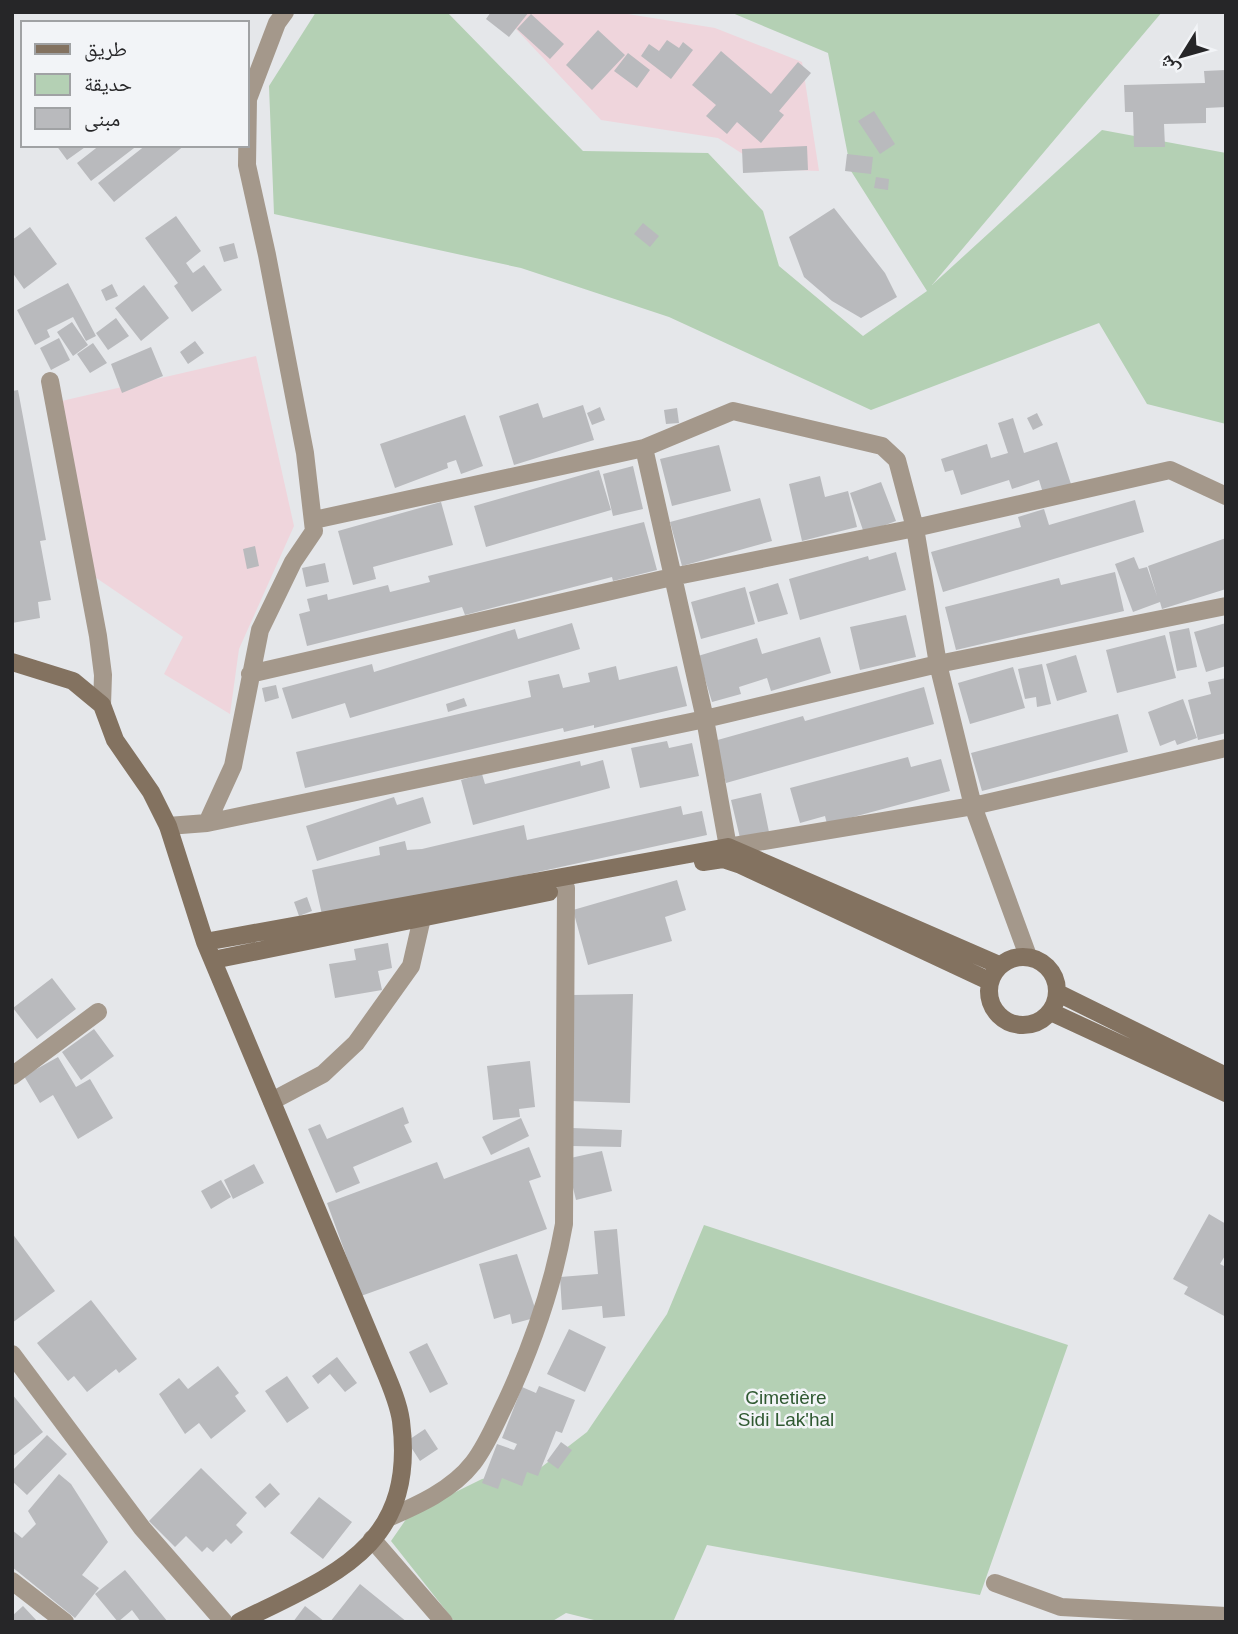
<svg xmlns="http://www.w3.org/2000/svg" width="1238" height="1634" viewBox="0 0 1238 1634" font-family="Arial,'Noto Naskh Arabic',sans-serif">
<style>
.commercial{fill:#efd5dc}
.green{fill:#b4d0b4}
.building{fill:#b9babd}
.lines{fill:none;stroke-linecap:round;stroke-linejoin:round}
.street{stroke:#a4988b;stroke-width:18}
.secondary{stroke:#837260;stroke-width:18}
.labels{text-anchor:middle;stroke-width:5;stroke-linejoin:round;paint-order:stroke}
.park-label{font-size:19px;fill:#2f5931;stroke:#f2f4f7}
</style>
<rect width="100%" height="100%" fill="#e5e7ea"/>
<path class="commercial" d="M500 12H615L715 28 802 62 819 171 766 169 718 138 601 120Z
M256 356 294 526 239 649 230 714 164 674 183 637 89 573 53 403Z"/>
<path class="green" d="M316 12H447L583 151 708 153 763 211 779 266 863 336 927 291 851 171 828 53 730 12H1162L932 285 1102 130 1226 153V424L1147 404 1099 323 871 410 669 317 521 268 274 214 269 86Z
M704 1225 1068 1345 980 1595 707 1545 673 1622H602L566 1613 551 1622H455L391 1541 409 1515 482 1479 539 1469 587 1432 667 1314Z"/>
<path class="building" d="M491 12H529L509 37 486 19Z
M531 14 564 44 550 59 517 29Z
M598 30 625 55 592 90 566 65Z
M667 40 679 48 683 42 693 50 671 79 641 56 649 44 659 51Z
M721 51 771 94 798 62 811 73 779 111 784 115 761 143 737 122 727 134 706 116 716 105 692 85Z
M628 53 650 70 637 88 614 71Z
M1226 70V107L1206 108V123L1164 124 1165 147H1134L1133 112H1125L1124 85 1205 83 1204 71Z
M874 111 895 144 880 154 858 121Z
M56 145H88L67 160Z
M100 145H138L91 181 77 163Z
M146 145H185L114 202 98 183Z
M807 146 808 170 743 173 742 149Z
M847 154 873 157 871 174 845 171Z
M876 177 889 179 888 190 874 188Z
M834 208 885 273 897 297 861 318 832 301 804 277 789 237Z
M176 216 201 251 186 263 193 273 204 265 222 290 192 312 174 286 178 283 145 238Z
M643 223 659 236 650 247 634 234Z
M30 227 57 264 24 289 12 272V240Z
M234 243 238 258 224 262 219 247Z
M68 283 96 336 86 341 73 317 47 330 50 337 35 345 17 310Z
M112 284 118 296 106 301 101 290Z
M144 285 169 318 141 341 115 308Z
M116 318 129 336 108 350 96 333Z
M72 322 88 345 73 356 57 332Z
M59 338 70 360 51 370 40 348Z
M195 341 204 353 188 364 180 352Z
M93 343 107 363 90 373 77 354Z
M151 347 163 376 122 393 111 364Z
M18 390 46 540 40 541 51 600 38 602 40 618 12 623V391Z
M538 403 543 418 583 405 594 440 514 465 499 416Z
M600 407 605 420 592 425 587 413Z
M677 408 679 423 666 424 664 410Z
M1037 413 1043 425 1033 430 1027 418Z
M465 415 483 466 461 474 456 460 447 463 448 468 395 488 380 444Z
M1013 418 1024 453 1057 442 1071 484 1043 493 1039 480 1012 489 1009 480 961 495 953 470 945 472 941 459 987 444 991 458 1008 453 998 423Z
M719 445 731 491 672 506 660 459Z
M633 466 643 509 613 516 603 474Z
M599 470 611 510 486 547 474 506Z
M820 476 825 497 848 491 857 527 802 541 789 484Z
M881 482 896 521 864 533 850 493Z
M760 498 772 541 682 566 670 522Z
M1135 500 1144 532 943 592 931 552 1021 527 1018 517 1044 509 1049 525Z
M441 502 453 545 373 567 376 579 353 585 338 531Z
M644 522 657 570 613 581 612 577 465 615 462 607 307 646 299 614 310 611 307 599 327 594 328 600 388 585 390 592 430 582 428 576Z
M1226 538V589L1162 609 1160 602 1133 612 1115 564 1134 557 1139 569 1147 567 1157 596 1148 566Z
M255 546 259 566 247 569 243 549Z
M896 552 906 590 800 620 789 579 868 556 869 560Z
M325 563 329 582 306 587 302 568Z
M1115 572 1124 611 956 650 945 607 1059 578 1061 585Z
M778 583 788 614 758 622 749 592Z
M745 587 755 624 701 639 691 602Z
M906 615 916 657 860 670 850 627Z
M572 623 580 649 350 718 345 703 292 719 282 688 372 664 374 672 515 629 518 639Z
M1226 623V666L1206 672 1194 632Z
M1189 628 1197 667 1177 671 1169 632Z
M1165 635 1176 678 1117 693 1106 650Z
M820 637 831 673 771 691 767 678 739 687 741 694 712 702 698 656 757 638 762 654Z
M1076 655 1087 692 1057 701 1046 664Z
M1042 664 1051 704 1037 707 1036 697 1025 699 1018 669Z
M616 666 619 680 677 666 687 706 594 728V725L564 732 563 728 305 788 296 752 531 697 528 681 559 674 563 688 590 682 588 673Z
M1013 667 1025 708 970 724 958 683Z
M1226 678V733L1198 740 1188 700 1211 694 1208 682Z
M276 685 279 698 265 702 262 688Z
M924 687 934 724 726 783 714 741 803 716 805 721Z
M464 698 467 706 448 712 446 704Z
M1183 699 1197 738 1177 745 1175 740 1160 746 1148 712Z
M1118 714 1128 752 982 791 971 753Z
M667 741 669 748 692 743 699 776 640 788 631 748Z
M908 757 911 767 941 759 950 791 827 824 825 816 800 823 790 788Z
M603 760 610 788 473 825 461 780 482 774 485 784 580 761 581 766Z
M761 793 769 832 740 838 731 800Z
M394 797 397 805 423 797 431 823 317 861 306 826Z
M681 806 683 815 702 811 707 835 323 919 312 870 380 855 379 847 405 841 407 850 422 849 524 825 527 840Z
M677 880 686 910 665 917 672 941 588 965 573 910Z
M307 897 312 911 299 916 294 902Z
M388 943 392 968 378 971 382 990 335 998 329 964 356 960 354 949Z
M52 978 76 1009 37 1039 13 1008Z
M633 994 630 1103 570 1101 573 995Z
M94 1029 114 1056 81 1080 62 1052Z
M58 1057 76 1087 90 1079 113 1118 78 1139 53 1095 40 1103 24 1076Z
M530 1061 535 1107 519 1109 520 1117 493 1120 487 1066Z
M403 1107 409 1123 404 1125 412 1142 353 1167 360 1183 336 1193 308 1129 320 1124 327 1139Z
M521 1118 529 1136 491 1155 482 1137Z
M572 1128 622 1130 621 1147 572 1146Z
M529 1147 541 1177 529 1181 547 1229 361 1296 327 1203 437 1162 444 1179Z
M602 1151 612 1191 576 1200 566 1159Z
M254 1164 264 1183 233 1199 224 1180Z
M221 1180 231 1197 211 1209 201 1191Z
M1209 1214 1226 1224V1254L1220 1264 1226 1267V1317L1184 1294 1188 1287 1173 1279Z
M617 1229 625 1316 603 1318 602 1306 562 1310 560 1277 598 1274 594 1231Z
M12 1233 55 1291 12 1323Z
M517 1254 538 1317 512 1324 510 1314 494 1319 479 1264Z
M91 1300 137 1359 119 1373 116 1369 87 1392 74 1376 68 1381 37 1343Z
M569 1329 606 1347 585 1392 547 1374Z
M427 1343 448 1384 430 1393 409 1352Z
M337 1357 357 1383 345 1392 330 1374 318 1384 312 1376Z
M218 1366 239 1393 235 1396 246 1411 211 1439 199 1423 185 1434 159 1394 179 1378 188 1389Z
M287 1376 309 1408 287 1423 265 1391Z
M539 1386 575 1400 562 1433 556 1431 538 1476 527 1472 522 1486 502 1478 498 1489 482 1483 497 1444 514 1450 517 1444 502 1438 522 1387 536 1393Z
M12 1394 43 1432 12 1457Z
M425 1429 438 1449 420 1461 407 1441Z
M47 1435 67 1454 27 1495 12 1481V1471Z
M561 1442 572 1450 558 1469 547 1461Z
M201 1468 247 1513 236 1525 243 1532 231 1544 226 1539 213 1552 207 1547 202 1552 186 1536 175 1547 149 1521Z
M59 1474 71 1484 108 1542 82 1575 99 1588 75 1618 12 1567V1530L22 1538 36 1524 28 1511Z
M270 1483 280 1494 265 1508 255 1497Z
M319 1497 352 1522 323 1559 290 1533Z
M125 1570 168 1622H141L132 1610 118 1622 95 1594Z
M360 1584 407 1622H330Z
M23 1606 38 1622H12V1616Z
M305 1606 325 1622H293Z"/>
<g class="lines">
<path class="street" d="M50 381 98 636 103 675 102 705
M644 448 705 719 728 847 973 806 1226 748
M314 520 644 448 733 411 882 446 897 460 915 528 938 664 973 806 1028 956
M250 674 672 577 915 528 1170 470 1226 496
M207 823 705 719 938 664 1226 606
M168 826 207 823 233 766 260 630 293 562 314 531 305 453 267 255 247 165 248 99 277 23 285 12
M12 1076 98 1012
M272 1101 323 1074 356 1043 411 966 422 918
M12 1354 142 1528 224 1622
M388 1518C418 1505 452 1490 473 1463 487 1445 496 1422 506 1402 533 1344 553 1287 564 1224L566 888
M372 1539 444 1622
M12 1581 65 1622
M995 1583 1061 1607 1226 1616"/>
<path class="secondary" d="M12 662 73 681 102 705 115 740 151 792 168 826 205 942 378 1355C386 1375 398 1399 401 1421 417 1548 333 1575 239 1622
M703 862 723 859 741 865 989 981
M205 942 728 847 999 965
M989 991a34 34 0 1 1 68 0a34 34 0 1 1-68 0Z
M213 960 549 892
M1058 993 1226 1076
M1051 1012 1226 1093"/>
</g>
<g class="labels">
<g class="park-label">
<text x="786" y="1404">Cimetière<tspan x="786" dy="22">Sidi Lak'hal</tspan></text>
</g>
</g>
<rect width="1238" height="1634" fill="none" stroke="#262628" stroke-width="28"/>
<rect x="21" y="21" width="228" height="126" fill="#f2f4f7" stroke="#a0a2a4" stroke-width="2"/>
<rect x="35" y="44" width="35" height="10" fill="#837260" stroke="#a0a2a4" stroke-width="2"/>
<text x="84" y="56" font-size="21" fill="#262628">طريق</text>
<rect x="35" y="74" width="35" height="21" fill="#b4d0b4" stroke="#a0a2a4" stroke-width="2"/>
<text x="84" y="91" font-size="21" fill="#262628">حديقة</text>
<rect x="35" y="108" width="35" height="21" fill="#b9babd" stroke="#a0a2a4" stroke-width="2"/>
<text x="84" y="126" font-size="21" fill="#262628">مبنى</text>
<g transform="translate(1182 56) rotate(233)" stroke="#f2f4f7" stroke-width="5" paint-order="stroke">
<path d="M0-5L12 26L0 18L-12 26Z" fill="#262628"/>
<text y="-10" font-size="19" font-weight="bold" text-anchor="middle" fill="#262628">ش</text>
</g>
</svg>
